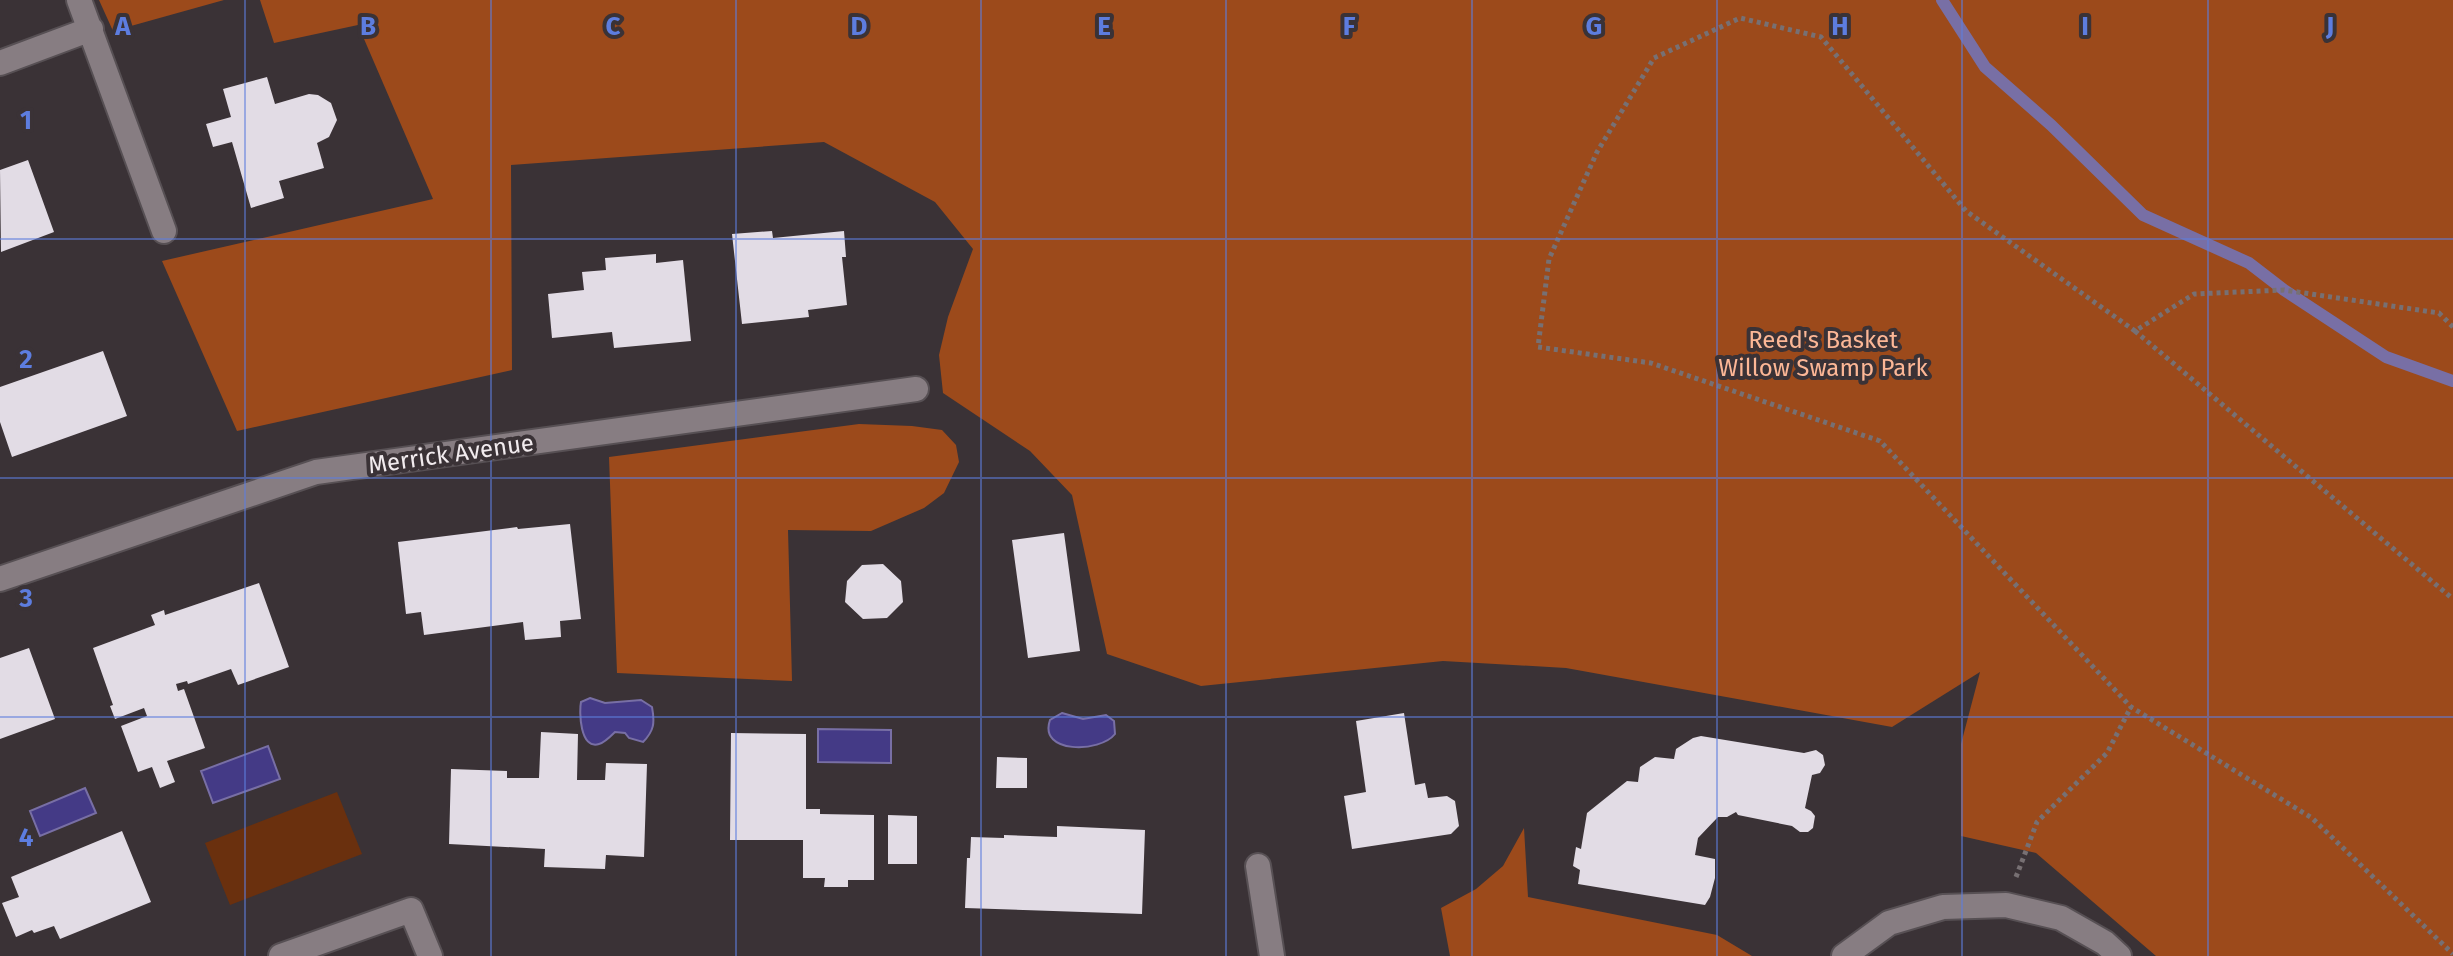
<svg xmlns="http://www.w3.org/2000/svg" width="2453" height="956" viewBox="0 0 2453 956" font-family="'Fira Sans',sans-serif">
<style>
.green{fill:#6a300e}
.forest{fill:#9c4a1b}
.water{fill:#443a86;stroke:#786fa5;stroke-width:2}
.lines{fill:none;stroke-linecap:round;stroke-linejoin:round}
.stream{stroke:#786fa5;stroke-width:12}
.building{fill:#e2dce5}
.minor-casing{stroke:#575054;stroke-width:28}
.path{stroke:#777073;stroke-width:5;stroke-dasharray:4 4;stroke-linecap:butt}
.minor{stroke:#877d82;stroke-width:24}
.grid{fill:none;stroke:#5d7ddf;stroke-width:2;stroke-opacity:0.55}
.labels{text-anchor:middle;stroke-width:8;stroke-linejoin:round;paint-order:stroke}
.park-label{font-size:24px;fill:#fcb796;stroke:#3a3236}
.street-label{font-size:24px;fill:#f1ebee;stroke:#3a3236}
.grid-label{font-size:26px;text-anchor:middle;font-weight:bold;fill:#5d7ddf;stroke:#3a3236;stroke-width:8;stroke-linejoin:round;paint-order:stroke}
</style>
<rect width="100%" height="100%" fill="#3a3236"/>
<path class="green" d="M337 792 362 854 230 905 205 843Z"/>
<path class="forest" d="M99 0H224L113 31Z
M260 0H2453V956H2156L2036 853 1961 836V744L1980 672 1892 727 1566 668 1443 661 1201 686 1107 654 1072 495 1030 451 943 393 939 355 948 317 973 249 935 202 824 142 511 165 512 370 237 431 162 261 433 199 358 25 274 43Z
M859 424 912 426 942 430 956 445 959 462 944 493 924 508 871 531 788 530 792 681 617 673 609 457Z
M1524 828 1528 897 1717 935 1752 956H1450L1441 908 1476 889 1503 866Z"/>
<path class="water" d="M590 698 605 703 641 700 652 707C655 723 654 731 643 742L629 738 625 733 615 732C611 736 604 743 599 744 580 750 579 712 581 702Z
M1062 713 1083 719 1106 715 1114 721 1115 734C1100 753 1038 754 1050 720Z
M818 729 891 730V763L818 762Z
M268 746 280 779 213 803 201 771Z
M85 788 96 813 40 836 30 811Z"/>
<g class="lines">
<path class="stream" d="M1942 0 1985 67 2051 125 2143 215 2249 263 2284 290 2386 357 2453 381"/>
</g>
<path class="building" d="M267 77 275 104 309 94 318 95 331 103 337 120 329 137 317 143 324 168 279 181 284 198 251 208 232 142 213 147 206 124 231 117 223 89Z
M28 160 54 232 1 252 0 170Z
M772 231 773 238 844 231 846 257H842L847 305 808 310 809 317 742 324 732 234Z
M656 254V263L683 260 691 341 614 348 612 332 552 338 548 294 584 290 582 272 606 270 605 258Z
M103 351 127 416 12 457 0 422V387Z
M570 524 581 619 560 621 561 637 525 640 523 622 424 635 421 612 406 614 398 542 517 527 518 529Z
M1064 533 1080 651 1028 658 1012 540Z
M883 564 901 581 903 602 887 618 863 619 845 602 847 581 862 565Z
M259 583 289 667 238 685 231 669 188 684 187 681 176 684 178 691 184 689 205 748 167 761 175 782 160 788 152 767 138 772 121 726 147 716 144 708 115 719 110 706 113 705 93 648 155 625 151 615 164 610 165 615Z
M29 648 55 719 0 739V658Z
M1404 713 1415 785 1425 783 1428 798 1447 796 1455 801 1459 826 1451 834 1352 849 1344 796 1366 792 1356 721Z
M541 732 578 734 577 780H605L606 763 647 764 644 857 606 855 605 869 544 867 545 849 449 844 451 769 507 771V778H539Z
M731 733 806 734V809H820V814L874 815V880H848V887H824L825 878H803V840H730Z
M1701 736 1804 753 1816 750 1823 755 1825 765 1820 773 1812 775 1805 808 1811 811 1815 816 1813 828 1808 832H1800L1792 826 1738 815 1736 812 1727 817H1718L1698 838 1695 855 1715 859V878L1710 897 1705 905 1578 884 1580 870 1573 866 1576 847 1581 849 1587 813 1627 781 1638 782 1640 767 1655 757 1674 759 1676 749 1693 738Z
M997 757 1027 758V788H996Z
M888 815 917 816V864H888Z
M1057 826 1145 830 1142 914 965 908 967 858H970L971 837 1004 838V835L1057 837Z
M122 831 151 902 60 939 54 926 34 933 32 930 16 937 2 903 19 897 11 877Z"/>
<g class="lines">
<defs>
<path id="minor" d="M79 0 164 231
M0 63 91 29
M0 579 316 472 916 389
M1258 866 1272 956
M281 956 411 910 430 956
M1844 956 1889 923 1943 907 2006 905 2061 918 2105 943 2119 956"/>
</defs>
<use href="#minor" class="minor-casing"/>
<path class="path" d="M2453 327 2439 313 2284 290 2194 294 2135 331 1966 211 1821 37 1740 18 1654 58 1597 152 1549 259 1538 347 1651 363 1880 441 2131 707 2312 818 2453 954
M2135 331 2453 599
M2016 877 2037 822 2107 753 2131 707"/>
<use href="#minor" class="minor"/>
</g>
<path class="grid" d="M245 0V956M491 0V956M736 0V956M981 0V956M1226 0V956M1472 0V956M1717 0V956M1962 0V956M2208 0V956M0 239H2453M0 478H2453M0 717H2453"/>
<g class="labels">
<g class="park-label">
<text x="1823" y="348">Reed's Basket<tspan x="1823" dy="28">Willow Swamp Park</tspan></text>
</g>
<g class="street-label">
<text transform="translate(451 454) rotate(-8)" y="8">Merrick Avenue</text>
</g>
</g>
<g class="grid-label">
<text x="123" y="35">A</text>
<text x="368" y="35">B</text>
<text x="613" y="35">C</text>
<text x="859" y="35">D</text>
<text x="1104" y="35">E</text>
<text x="1349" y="35">F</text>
<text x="1594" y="35">G</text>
<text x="1840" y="35">H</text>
<text x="2085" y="35">I</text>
<text x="2330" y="35">J</text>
<text x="26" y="129">1</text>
<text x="26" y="368">2</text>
<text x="26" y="607">3</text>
<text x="26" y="846">4</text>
</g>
</svg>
